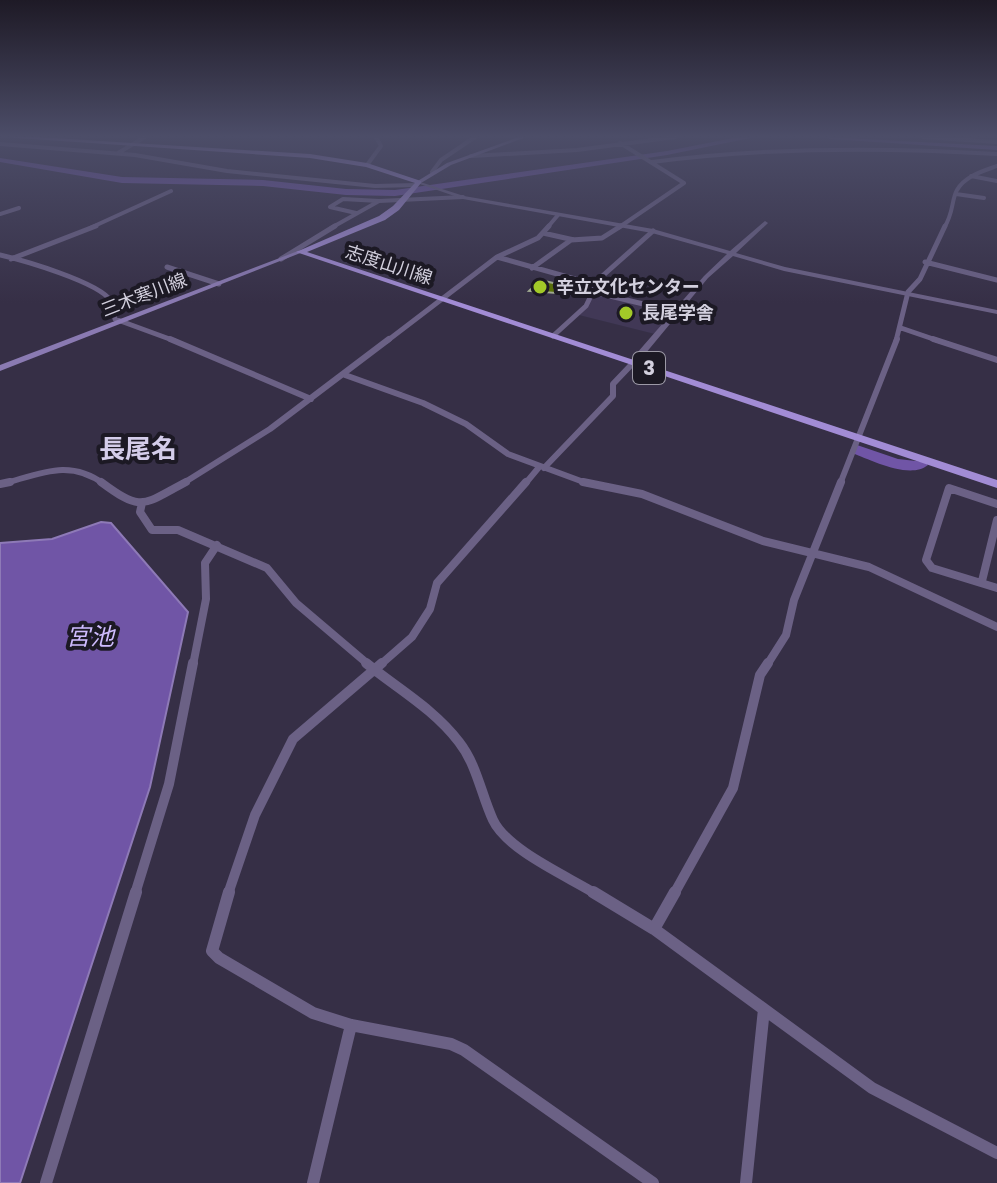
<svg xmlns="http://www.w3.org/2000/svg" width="997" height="1183" viewBox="0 0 997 1183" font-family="Poppins,'Noto Sans JP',sans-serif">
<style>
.built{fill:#413856}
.water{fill:#7055a6;stroke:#8e7ab7;stroke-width:2}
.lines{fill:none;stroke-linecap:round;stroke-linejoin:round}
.river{fill:#7055a6;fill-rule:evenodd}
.building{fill:#5a7200;stroke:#a6b094;stroke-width:2}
.minor-far5{stroke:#6b6185;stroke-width:4}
.minor-far4{stroke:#6b6185;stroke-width:5}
.minor-far3{stroke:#6b6185;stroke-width:6}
.minor-far2{stroke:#6b6185;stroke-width:8}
.minor-far1{stroke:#6b6185;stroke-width:10}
.minor{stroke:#6b6185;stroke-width:12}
.tertiary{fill:#6b6185;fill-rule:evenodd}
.secondary{fill:#8a7ab2;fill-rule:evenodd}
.primary{fill:#a28cd5;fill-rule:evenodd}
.poi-dot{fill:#a2c928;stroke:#1c1924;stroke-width:3}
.labels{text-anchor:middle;stroke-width:8;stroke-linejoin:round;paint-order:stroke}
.far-street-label{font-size:18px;fill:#d3d0de;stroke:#1c1924}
.far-poi-label{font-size:18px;font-weight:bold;fill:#d3d0de;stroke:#1c1924;text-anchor:start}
.shield{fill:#1c1924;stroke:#9c99a6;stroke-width:2}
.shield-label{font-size:20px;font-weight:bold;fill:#d3d0de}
.water-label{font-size:24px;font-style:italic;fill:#cfbcff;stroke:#1c1924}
.quarter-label{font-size:26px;font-weight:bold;fill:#d4cdea;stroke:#1c1924}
</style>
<rect width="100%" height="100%" fill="#362f46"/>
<path class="built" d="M593 294 672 312 655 334 579 315Z"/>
<path class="water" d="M101 522 111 523 188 612 150 787 20 1183H0V543L52 539Z"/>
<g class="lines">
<path class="river" d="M738 137H755L667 155 395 196 346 195 263 186 122 183 0 162V158L122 177 263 180 346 189 395 190 667 151Z
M826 137 997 146V150L830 139Z
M857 445 898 459 925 462 928 465C910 480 871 460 852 453L850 450Z"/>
</g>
<path class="building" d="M540 280 571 287 570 294 529 291Z"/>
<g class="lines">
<path class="minor-far5" d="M923 137 997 142
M0 144 135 155 227 171 375 186 416 185
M118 153 145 137
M471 156 577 150 675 137
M652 162C767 147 881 147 997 154
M367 165 381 146 376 137
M432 172 441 160 475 137
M971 176 997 181
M956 194 984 198
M356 213 330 207 343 199 379 201
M0 214 19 208
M90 228 171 191
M331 228 379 201 463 197
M547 228 558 215
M618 228 684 183 620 143
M944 228C954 212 951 201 957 190 965 176 983 171 997 166"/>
<path class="minor-far4" d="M543 233 574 240
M0 255C22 260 99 282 111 301 113 305 114 314 115 319L175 341
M497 257 575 279 593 292 677 312
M11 259 96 226
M281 259 335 226
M925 262 997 280
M167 267 219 284
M532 268 571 240 602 238 621 226
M901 328 939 341
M553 336 586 306 599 279 653 231
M387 341 497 257 538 238 549 226
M896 341 908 292 920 279 945 226"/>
<path class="minor-far3" d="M170 339 311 399
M933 339 997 360
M345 375 423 403 466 424 508 454 589 484
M544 468 613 396V384L633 363
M2 484C40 474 69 458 104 484
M182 484 270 429 389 339
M525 484 540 466
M840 484 897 339"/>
<path class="minor-far2" d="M101 482C143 513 142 505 186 482
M583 482 642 494 763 541 869 567 997 627
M0 484 10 482
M142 503 140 512 152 530H178L267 568 296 603 369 665
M997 504 949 488 926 560 932 568 997 588
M982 581 997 520
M193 665 206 599 205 563 217 545
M380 665 412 637 430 609 437 583 526 482
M767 665 786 635 794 600 841 482"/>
<path class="minor-far1" d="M366 663C398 689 434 709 459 742 477 765 481 794 493 820 507 850 567 876 596 894
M135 894 169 784 193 663
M228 894 255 815 293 739 382 663
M674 894 733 788 760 675 768 663"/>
<path class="minor" d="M229 892 212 951 219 958 313 1013 351 1025 451 1044 464 1050 653 1183
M593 892 654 929 872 1088 997 1153
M654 929 675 892
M46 1183 136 892
M313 1183 351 1025
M746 1183 764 1009"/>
<path class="tertiary" d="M417 181 464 196 653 229 730 251 765 221 768 223 767 224 736 253 785 267 997 310V314L784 271 733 256 708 278 636 365H633L629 363 630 361 704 276 727 254 652 233 463 199 417 183Z"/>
<path class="secondary" d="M519 137H526L451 165 421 183 416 182 447 163Z
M298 251 303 252 0 371V365Z"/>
<path class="primary" d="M3 137H38L310 154 367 163 421 181V183L399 210 385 220 307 252 997 480V488L296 252 379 216 393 206 415 183 366 167 310 158Z"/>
</g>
<linearGradient id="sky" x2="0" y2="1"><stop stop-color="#1e1a26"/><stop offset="0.45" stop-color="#4c4d68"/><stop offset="1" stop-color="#4c4d68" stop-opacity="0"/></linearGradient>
<rect width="997" height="303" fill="url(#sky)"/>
<g class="poi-dot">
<circle cx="540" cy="287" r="8"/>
<circle cx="626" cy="313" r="8"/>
</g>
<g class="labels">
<g class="far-street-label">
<text transform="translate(389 265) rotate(18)" y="6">志度山川線</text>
<text transform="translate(144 295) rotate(-21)" y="6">三木寒川線</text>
</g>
<g class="far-poi-label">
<text x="556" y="293">辛立文化センター</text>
<text x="642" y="319">長尾学舎</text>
</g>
<rect class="shield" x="633" y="352" width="32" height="32" rx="6"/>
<g class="shield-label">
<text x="649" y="375">3</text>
</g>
<g class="water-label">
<text x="90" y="645">宮池</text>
</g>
<g class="quarter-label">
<text x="138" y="458">長尾名</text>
</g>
</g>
</svg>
